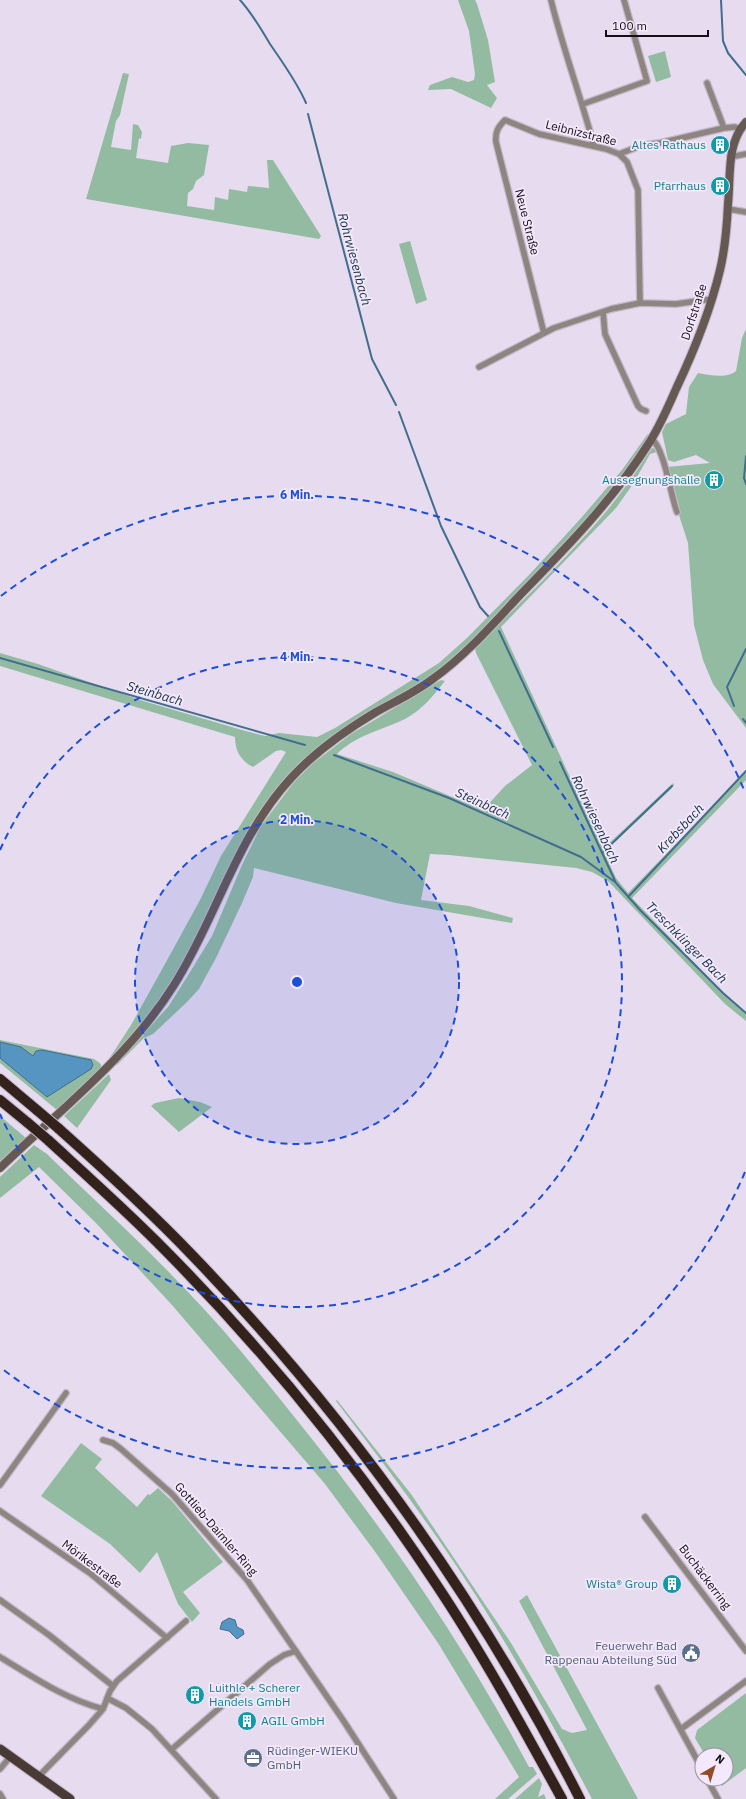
<svg xmlns="http://www.w3.org/2000/svg" width="746" height="1799" viewBox="0 0 746 1799" font-family="'IBM Plex Sans',sans-serif">
<style>
.green{fill:#93bba1}
.water{fill:#5695c1;stroke:#426d8e}
.lines{fill:none;stroke-linecap:round;stroke-linejoin:round}
.stream{stroke:#426d8e;stroke-width:2}
.street-casing{stroke:#c1b7c8;stroke-width:8}
.secondary-casing{stroke:#c1b7c8;stroke-width:10}
.primary-casing{stroke:#c1b7c8;stroke-width:11}
.highway-casing{stroke:#c1b7c8;stroke-width:12}
.street{stroke:#8e8480;stroke-width:5.5}
.secondary{stroke:#665853;stroke-width:8}
.primary{stroke:#4a3a35;stroke-width:9}
.highway{stroke:#33221b;stroke-width:10}
.highway-bridge-casing{stroke:#c1b7c8;stroke-width:12;stroke-linecap:butt}
.highway-bridge{stroke:#33221b;stroke-width:10}
.ring{fill:none;stroke:#1d4ed8;stroke-width:2;stroke-dasharray:7 5}
.labels{text-anchor:middle;stroke-width:3.5;stroke-linejoin:round;paint-order:stroke}
.street-label{font-size:12px;fill:#131016;stroke:#f4e9fc}
.culture-label{font-size:12px;fill:#0d838f;stroke:#f4e9fc;text-anchor:end}
.service-label{font-size:12px;fill:#4e5e75;stroke:#f4e9fc;text-anchor:end}
.water-label{font-size:13px;font-style:italic;fill:#132f42;stroke:#f4e9fc}
.centre{fill:#1d4ed8;stroke:#f4e9fc;stroke-width:2}
.ring-label{font-size:12px;text-anchor:middle;font-weight:bold;fill:#1d4ed8;stroke:#f4e9fc;stroke-width:3.5;stroke-linejoin:round;paint-order:stroke}
</style>
<rect width="100%" height="100%" fill="#e7dcef"/>
<path class="green" d="M458 0H475L477 4 488 40 495 82 487 85 497 98 491 108 451 89 428 90 430 85 452 77 468 82 474 80 475 74 469 31Z
M665 51 671 77 656 82 648 56Z
M123 73 129 74 120 115 116 121 111 147 131 150 133 124 138 125 142 132 141 139 139 138 136 158 168 163 171 146 188 143 209 145 204 175 196 181 193 189 188 193 187 206 214 210 215 197 228 200 229 189 247 192 248 186 269 188 267 160H273L321 236 319 239 86 199Z
M410 241 427 300 416 304 399 244Z
M746 329V728L713 684 703 660 694 625 688 543 678 512 667 467 710 463 696 455 674 462 668 460 662 432 666 424 686 414 689 387 698 373C709 375 727 379 736 371L742 338Z
M652 432 619 485 582 530 460 654 429 680 350 726 270 801 203 931 149 1018 109 1059 131 1025 160 973 200 900 221 856 286 752 281 750 276 751 253 767C241 761 235 751 235 737L0 666V653L38 664 140 700 242 730 265 736 279 733 317 737 335 728 439 663 468 637 529 575 582 517 622 470 647 435Z
M652 448 656 449 657 452 650 454 633 484 616 508 501 627 603 849 673 783 674 785 671 789 604 852 616 878 628 893 746 772V780L632 898 729 999 746 1013V1021L725 1004 608 881 592 872 576 868 449 855 430 854 421 900 469 906 513 918 512 923 396 903 254 868 253 877 242 903 216 958 199 989 186 1003 153 1034 144 1038 117 1065V1063L168 1007 187 977 212 936 242 865 261 826 294 782 312 764 351 734 441 680 445 681C434 695 422 710 405 719 382 730 356 735 337 754L393 772 483 810 505 786 532 765 476 653 475 648C519 604 564 561 604 514 621 494 637 471 652 448Z
M0 1040 94 1059 101 1064V1069L57 1110 0 1063Z
M109 1074 111 1080 77 1128 64 1116Z
M179 1098 200 1102 212 1107 179 1132 151 1106 155 1103Z
M0 1116 26 1138 0 1162Z
M34 1145 47 1154C94 1200 143 1244 188 1292 225 1330 259 1373 292 1414 382 1525 462 1641 529 1767H533L537 1774 508 1799H495L519 1777 438 1643 376 1553 325 1484 172 1305 95 1222 39 1167 0 1198V1177Z
M337 1400 411 1494 511 1643 562 1729 572 1733 587 1730 519 1601 527 1595 638 1799H592C553 1725 513 1652 467 1582 426 1519 381 1460 336 1401Z
M81 1443 102 1459 95 1468 137 1507 148 1494 150 1495 158 1488 172 1501 223 1562 183 1592 200 1613 192 1622 178 1604 157 1552 140 1573 110 1544 41 1496Z
M746 1693V1768L722 1786 718 1779H726V1755H705L695 1738 697 1730Z
M539 1778 542 1784 538 1797 544 1794 546 1799H515Z"/>
<path class="water" d="M0 1042 21 1047 33 1056 36 1051 42 1050 91 1060 93 1065 91 1069 47 1097 0 1058Z
M229 1618 235 1620 237 1627 243 1630 244 1634 237 1639 229 1631 220 1629 222 1622Z"/>
<g class="lines">
<path class="stream" d="M240 0C252 13 261 29 270 44 283 63 297 82 306 103
M721 0 723 41 728 53 746 75
M308 114 372 359 396 405
M399 412 441 526 480 607 488 616
M746 456 744 478 746 484
M499 631 553 747
M0 658 305 745
M734 706 727 687 746 649
M743 719 746 723
M334 755 449 798 581 857 615 882
M560 762 616 883 641 911 723 993 746 1013
M602 853 672 786
M628 897 746 771"/>
<defs>
<path id="street" d="M551 0C563 49 581 97 594 146
M707 83 724 128
M583 104 647 81 624 0
M619 154 643 145 660 143 724 128 735 127 739 129
M730 157 746 154
M728 209 746 212
M603 312 605 334 638 406 641 409 646 411
M544 333 496 142C495 132 498 127 505 120L539 134 606 149 619 154 627 162 638 190 640 303
M479 367 554 328 611 309 640 303 676 304 712 299
M652 439C665 451 670 493 677 512
M103 1440 113 1443 121 1449 172 1494 247 1580 343 1720 394 1799
M0 1485 66 1393
M0 1511 91 1574 167 1638
M645 1517 746 1651
M0 1600 49 1635 113 1686
M0 1657C33 1677 65 1699 103 1709
M658 1688 702 1769
M107 1698 126 1708 152 1729 216 1799
M681 1729 746 1681
M171 1750 270 1664 284 1655 296 1651
M0 1769 10 1757
M38 1777 89 1725 103 1709 110 1691 117 1681 186 1621
M707 1779 718 1799
M0 1794 3 1799"/>
<path id="secondary" d="M0 1168C61 1109 129 1057 174 985 217 917 236 837 292 777 316 751 346 730 376 712 396 701 416 692 434 678 466 655 493 624 520 595 567 547 613 500 649 443 660 426 668 407 676 389 694 351 710 312 720 270 725 249 727 226 728 204 731 176 726 144 746 122"/>
<path id="primary" d="M0 1749 70 1799"/>
<path id="highway" d="M0 1079 38 1111
M0 1100 28 1123
M58 1128C104 1169 150 1211 192 1255 347 1416 479 1599 580 1799
M48 1140C84 1173 121 1206 156 1241 260 1345 355 1461 436 1584 482 1653 522 1726 562 1799"/>
</defs>
<use href="#street" class="street-casing"/>
<use href="#secondary" class="secondary-casing"/>
<use href="#primary" class="primary-casing"/>
<use href="#highway" class="highway-casing"/>
<use href="#street" class="street"/>
<use href="#secondary" class="secondary"/>
<use href="#primary" class="primary"/>
<use href="#highway" class="highway"/>
<defs>
<path id="highway-bridge" d="M38 1111 58 1128
M28 1123 48 1140"/>
</defs>
<use href="#highway-bridge" class="highway-bridge-casing"/>
<use href="#highway-bridge" class="highway-bridge"/>
</g>
<circle cx="297" cy="982" r="162" fill="#1d4ed8" fill-opacity=".12"/>
<g class="ring">
<circle cx="297" cy="982" r="162"/>
<path d="M0 850A325 325 0 1 1 0 1114"/>
<path d="M745 1172A487 487 0 0 1 1 1368M1 596A487 487 0 0 1 745 792"/>
</g>
<defs>
<symbol id="building-disc" viewBox="-11 -11 22 22"><circle r="9.5" fill="#0f9aa8" stroke="#f4e9fc"/><path d="M-4-6H4V6H1V3H-1V6H-4ZM-2.5-4.3h1.7v1.8h-1.7ZM.8-4.3h1.7v1.8H.8ZM-2.5-1h1.7V.8h-1.7ZM.8-1h1.7V.8H.8Z" fill="#fff"/></symbol>
<symbol id="civic-disc" viewBox="-11 -11 22 22"><circle r="9.5" fill="#5c6f8a" stroke="#f4e9fc"/><path d="M-.6-6.5H3V-4.5H.6V-3L4-1V1h2V6H-6V1h2V-1L-.6-3ZM-1.2 2.5V6h2.4V2.5Z" fill="#fff"/></symbol>
<symbol id="office-disc" viewBox="-11 -11 22 22"><circle r="9.5" fill="#5c6f8a" stroke="#f4e9fc"/><path d="M-6-3h4V-5.5h4V-3h4V5H-6ZM-1-4.5V-3h2v-1.5ZM-6 0V1H6V0Z" fill="#fff"/></symbol>
</defs>
<g fill-rule="evenodd">
<use href="#building-disc" x="709" y="134" width="22" height="22"/>
<use href="#building-disc" x="709" y="175" width="22" height="22"/>
<use href="#building-disc" x="703" y="469" width="22" height="22"/>
<use href="#building-disc" x="661" y="1573" width="22" height="22"/>
<use href="#civic-disc" x="680" y="1642" width="22" height="22"/>
<use href="#building-disc" x="184" y="1684" width="22" height="22"/>
<use href="#building-disc" x="236" y="1710" width="22" height="22"/>
<use href="#office-disc" x="242" y="1747" width="22" height="22"/>
</g>
<g class="labels">
<g class="street-label">
<text transform="translate(581 133) rotate(14)" y="4">Leibnizstraße</text>
<text transform="translate(527 222) rotate(76)" y="4">Neue Straße</text>
<text transform="translate(694 312) rotate(-72)" y="4">Dorfstraße</text>
<text transform="translate(216 1529) rotate(49)" y="4">Gottlieb-Daimler-Ring</text>
<text transform="translate(92 1564) rotate(37)" y="4">Mörikestraße</text>
<text transform="translate(705 1577) rotate(53)" y="4">Buchäckerring</text>
</g>
<g class="culture-label">
<text x="706" y="149">Altes Rathaus</text>
<text x="706" y="190">Pfarrhaus</text>
<text x="700" y="484">Aussegnungshalle</text>
<text x="658" y="1588">Wista® Group</text>
<text x="209" y="1692" text-anchor="start">Luithle + Scherer<tspan x="209" dy="14">Handels GmbH</tspan></text>
<text x="261" y="1725" text-anchor="start">AGIL GmbH</text>
</g>
<g class="service-label">
<text x="677" y="1650">Feuerwehr Bad<tspan x="677" dy="14">Rappenau Abteilung Süd</tspan></text>
<text x="267" y="1755" text-anchor="start">Rüdinger-WIEKU<tspan x="267" dy="14">GmbH</tspan></text>
</g>
<g class="water-label">
<text transform="translate(355 259) rotate(75)" y="5">Rohrwiesenbach</text>
<text transform="translate(155 693) rotate(16)" y="5">Steinbach</text>
<text transform="translate(483 803) rotate(24)" y="5">Steinbach</text>
<text transform="translate(596 819) rotate(65)" y="5">Rohrwiesenbach</text>
<text transform="translate(680 828) rotate(-47)" y="5">Krebsbach</text>
<text transform="translate(687 942) rotate(45)" y="5">Treschklinger Bach</text>
</g>
</g>
<circle cx="297" cy="982" r="6" class="centre"/>
<g class="ring-label">
<text x="297" y="499">6 Min.</text>
<text x="297" y="661">4 Min.</text>
<text x="297" y="824">2 Min.</text>
</g>
<g transform="translate(714 1767) rotate(38)"><circle r="19" fill="#f4e9fc" stroke="#9a92a0"/>
<path d="M0-3L7 15L0 10L-7 15Z" fill="#924b27"/>
<text y="-6" font-size="11" font-weight="bold" text-anchor="middle" fill="#131016">N</text>
</g>
<path d="M606 30v6h102v-6" fill="none" stroke="#131016" stroke-width="2"/>
<text x="612" y="30" font-size="12" fill="#131016" stroke="#f4e9fc" stroke-width="3" paint-order="stroke">100 m</text>
</svg>
